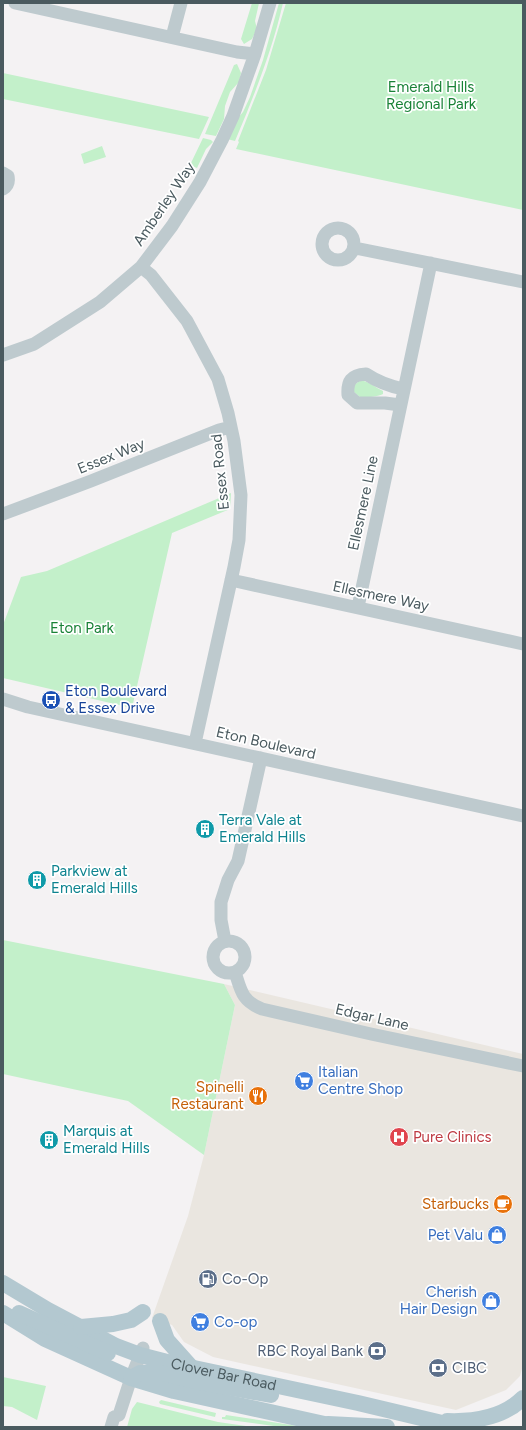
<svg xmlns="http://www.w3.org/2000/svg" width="526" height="1430" viewBox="0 0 526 1430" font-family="Figtree,sans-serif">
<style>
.commercial{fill:#eae6e0}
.green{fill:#c3f0ca}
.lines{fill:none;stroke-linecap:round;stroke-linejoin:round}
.minor{stroke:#becace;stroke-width:13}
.major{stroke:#b3c8d0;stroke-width:16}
.labels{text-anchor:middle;stroke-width:3.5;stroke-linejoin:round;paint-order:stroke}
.park-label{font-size:15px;fill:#198237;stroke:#fff}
.street-label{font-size:15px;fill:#4a5a5f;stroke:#fff}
.transit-label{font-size:15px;fill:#164399;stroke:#fff;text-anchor:start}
.culture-label{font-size:15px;fill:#0d838f;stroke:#fff;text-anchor:start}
.shop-label{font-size:15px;fill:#366cbe;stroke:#fff;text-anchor:start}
.food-label{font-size:15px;fill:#c56008;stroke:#fff;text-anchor:end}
.health-label{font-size:15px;fill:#be3a42;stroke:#fff;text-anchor:start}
.service-label{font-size:15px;fill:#4e5e75;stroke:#fff;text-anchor:start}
</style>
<rect width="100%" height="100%" fill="#f4f2f3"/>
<path class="commercial" d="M224 984 523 1054V1365L520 1376 506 1390 456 1410 213 1357 184 1342 172 1325 152 1318 188 1216 204 1155 235 1005Z"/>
<path class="green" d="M252 3H259L255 21 257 29 252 39 244 44 241 39Z
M279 3H283C272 51 254 96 235 141L227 139 237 119 243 112 250 97 263 60Z
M286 3H523V210L236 149 239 142 238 141 266 70Z
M237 64 241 73 239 82 230 92 225 106 224 119 216 136 205 134 234 65Z
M3 73 209 117 199 139 3 99Z
M203 138 211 140 213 142 206 149 197 168 190 165Z
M102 146 106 157 84 164 81 154Z
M361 380C369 382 375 387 383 391V394C380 396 365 398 361 398L354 392V385Z
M231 493 230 509 172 533 132 708 3 678V625L21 577 47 571Z
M3 940 224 984 235 1005 204 1155 128 1101 3 1074Z
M3 1377 46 1386 37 1420 12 1407 3 1406Z
M161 1400 216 1413 215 1417 160 1404 159 1402Z
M137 1402 218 1422 253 1427H127L132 1409Z
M226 1415 304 1427H281L222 1419V1417H225Z"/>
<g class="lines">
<path class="minor" d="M15 3 237 52 255 54
M172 37 181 3
M3 173 8 176C9 181 8 186 3 189
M322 244a16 16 0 1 1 32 0a16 16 0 1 1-32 0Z
M355 248 523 282
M141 267 151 275 187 321 218 379 228 413 234 441 241 495 239 540 234 567 195 743
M3 355 34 344 100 302 141 267 172 226 200 182 222 140 233 116 255 54 270 3
M400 405 385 403H357L348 395C347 381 351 375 366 374 378 382 389 386 403 389
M3 514 91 481 219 430 231 427
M231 580 523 644
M358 607 431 263
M3 699 28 707 523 816
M213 957a16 16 0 1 1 32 0a16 16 0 1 1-32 0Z
M225 941 221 920V902L228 880 238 861 261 758
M235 972C241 991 242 1001 262 1009L371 1034 523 1066
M119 1415 131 1378 143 1348
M111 1427 114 1417 119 1415"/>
<g class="major">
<path id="s1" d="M3 1283 48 1310 116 1346 140 1355 175 1364 358 1403 459 1427"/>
<path d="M3 1313 45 1339 131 1378 174 1391 338 1427"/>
<path d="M19 1313 108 1353"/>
<path d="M160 1321 167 1340 192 1368"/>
<path d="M81 1327 113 1324 131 1320 143 1312"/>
<path d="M131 1378 140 1373H161L199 1382 271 1395"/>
<path d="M447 1421C474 1422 503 1418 523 1398"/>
<path d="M328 1424 387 1427"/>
</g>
</g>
<defs>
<symbol id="bus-disc" viewBox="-11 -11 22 22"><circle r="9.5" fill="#1a4fb4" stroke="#fff"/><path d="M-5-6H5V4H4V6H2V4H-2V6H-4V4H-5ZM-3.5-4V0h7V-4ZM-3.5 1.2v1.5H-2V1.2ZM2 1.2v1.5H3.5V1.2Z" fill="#fff"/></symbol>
<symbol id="building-disc" viewBox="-11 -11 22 22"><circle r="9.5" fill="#0f9aa8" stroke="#fff"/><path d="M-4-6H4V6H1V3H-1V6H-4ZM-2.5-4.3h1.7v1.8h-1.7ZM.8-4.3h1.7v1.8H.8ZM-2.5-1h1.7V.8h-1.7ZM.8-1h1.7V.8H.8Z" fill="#fff"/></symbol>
<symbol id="supermarket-disc" viewBox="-11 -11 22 22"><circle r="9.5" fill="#3f7fe0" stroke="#fff"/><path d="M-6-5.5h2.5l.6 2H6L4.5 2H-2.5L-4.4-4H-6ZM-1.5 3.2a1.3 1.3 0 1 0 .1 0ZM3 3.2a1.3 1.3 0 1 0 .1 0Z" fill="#fff"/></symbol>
<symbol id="restaurant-disc" viewBox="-11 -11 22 22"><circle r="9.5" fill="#e8710a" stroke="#fff"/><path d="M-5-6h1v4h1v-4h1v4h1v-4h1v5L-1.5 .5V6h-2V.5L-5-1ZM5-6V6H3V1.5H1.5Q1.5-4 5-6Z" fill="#fff"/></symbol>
<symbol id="hospital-disc" viewBox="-11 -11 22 22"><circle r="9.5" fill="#e0444e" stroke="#fff"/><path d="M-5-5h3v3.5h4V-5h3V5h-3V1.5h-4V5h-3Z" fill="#fff"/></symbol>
<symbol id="cafe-disc" viewBox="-11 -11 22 22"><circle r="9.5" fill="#e8710a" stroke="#fff"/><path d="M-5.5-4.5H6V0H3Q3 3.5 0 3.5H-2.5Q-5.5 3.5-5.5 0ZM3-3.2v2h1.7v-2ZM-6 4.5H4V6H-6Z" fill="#fff"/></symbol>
<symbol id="shop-disc" viewBox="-11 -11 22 22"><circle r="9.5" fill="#3f7fe0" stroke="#fff"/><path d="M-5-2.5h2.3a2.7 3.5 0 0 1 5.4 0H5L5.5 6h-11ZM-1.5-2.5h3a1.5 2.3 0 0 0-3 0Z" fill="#fff"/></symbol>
<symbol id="fuel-disc" viewBox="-11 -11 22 22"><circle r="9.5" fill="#5c6f8a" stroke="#fff"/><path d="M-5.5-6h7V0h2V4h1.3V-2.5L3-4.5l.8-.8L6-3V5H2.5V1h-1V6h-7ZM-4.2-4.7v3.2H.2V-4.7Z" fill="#fff"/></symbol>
<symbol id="bank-disc" viewBox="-11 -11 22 22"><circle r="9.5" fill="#5c6f8a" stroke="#fff"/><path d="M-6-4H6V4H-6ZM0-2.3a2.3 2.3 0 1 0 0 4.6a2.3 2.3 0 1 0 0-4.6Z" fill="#fff"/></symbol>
</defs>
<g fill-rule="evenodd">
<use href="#bus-disc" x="40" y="689" width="22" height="22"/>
<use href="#building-disc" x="194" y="818" width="22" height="22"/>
<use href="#building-disc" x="26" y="869" width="22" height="22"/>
<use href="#supermarket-disc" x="293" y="1070" width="22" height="22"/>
<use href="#restaurant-disc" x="247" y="1085" width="22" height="22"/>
<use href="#hospital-disc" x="388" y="1126" width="22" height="22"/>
<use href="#building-disc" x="38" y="1129" width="22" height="22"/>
<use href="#cafe-disc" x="492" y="1193" width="22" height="22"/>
<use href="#shop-disc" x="486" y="1224" width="22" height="22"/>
<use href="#fuel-disc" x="197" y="1268" width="22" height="22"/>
<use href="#shop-disc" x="480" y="1290" width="22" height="22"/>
<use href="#supermarket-disc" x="189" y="1311" width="22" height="22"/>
<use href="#bank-disc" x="366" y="1340" width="22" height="22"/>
<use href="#bank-disc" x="427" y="1357" width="22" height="22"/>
</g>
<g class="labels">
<g class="park-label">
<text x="431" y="92">Emerald Hills<tspan x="431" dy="17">Regional Park</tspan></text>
<text x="82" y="633">Eton Park</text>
</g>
<g class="street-label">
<text transform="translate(164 204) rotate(-56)" y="5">Amberley Way</text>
<text transform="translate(111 456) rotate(-22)" y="5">Essex Way</text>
<text transform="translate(220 472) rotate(-96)" y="5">Essex Road</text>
<text transform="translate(363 503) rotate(-78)" y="5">Ellesmere Line</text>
<text transform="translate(381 596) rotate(12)" y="5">Ellesmere Way</text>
<text transform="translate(266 743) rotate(13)" y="5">Eton Boulevard</text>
<text transform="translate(372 1017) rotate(13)" y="5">Edgar Lane</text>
<text dy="5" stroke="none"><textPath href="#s1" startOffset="241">Clover Bar Road</textPath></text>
</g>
<g class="transit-label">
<text x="65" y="696">Eton Boulevard<tspan x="65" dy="17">&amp; Essex Drive</tspan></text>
</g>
<g class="culture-label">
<text x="219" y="825">Terra Vale at<tspan x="219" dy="17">Emerald Hills</tspan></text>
<text x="51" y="876">Parkview at<tspan x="51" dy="17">Emerald Hills</tspan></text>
<text x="63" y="1136">Marquis at<tspan x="63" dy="17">Emerald Hills</tspan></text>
</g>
<g class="shop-label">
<text x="318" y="1077">Italian<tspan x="318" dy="17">Centre Shop</tspan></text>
<text x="483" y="1240" text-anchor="end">Pet Valu</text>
<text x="477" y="1297" text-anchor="end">Cherish<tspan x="477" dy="17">Hair Design</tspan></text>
<text x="214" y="1327">Co-op</text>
</g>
<g class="food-label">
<text x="244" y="1092">Spinelli<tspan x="244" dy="17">Restaurant</tspan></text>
<text x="489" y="1209">Starbucks</text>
</g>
<g class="health-label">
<text x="413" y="1142">Pure Clinics</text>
</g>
<g class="service-label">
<text x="222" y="1284">Co-Op</text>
<text x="363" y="1356" text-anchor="end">RBC Royal Bank</text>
<text x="452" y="1373">CIBC</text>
</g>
</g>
<rect width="526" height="1430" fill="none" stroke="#4a5a5f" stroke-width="8"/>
</svg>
